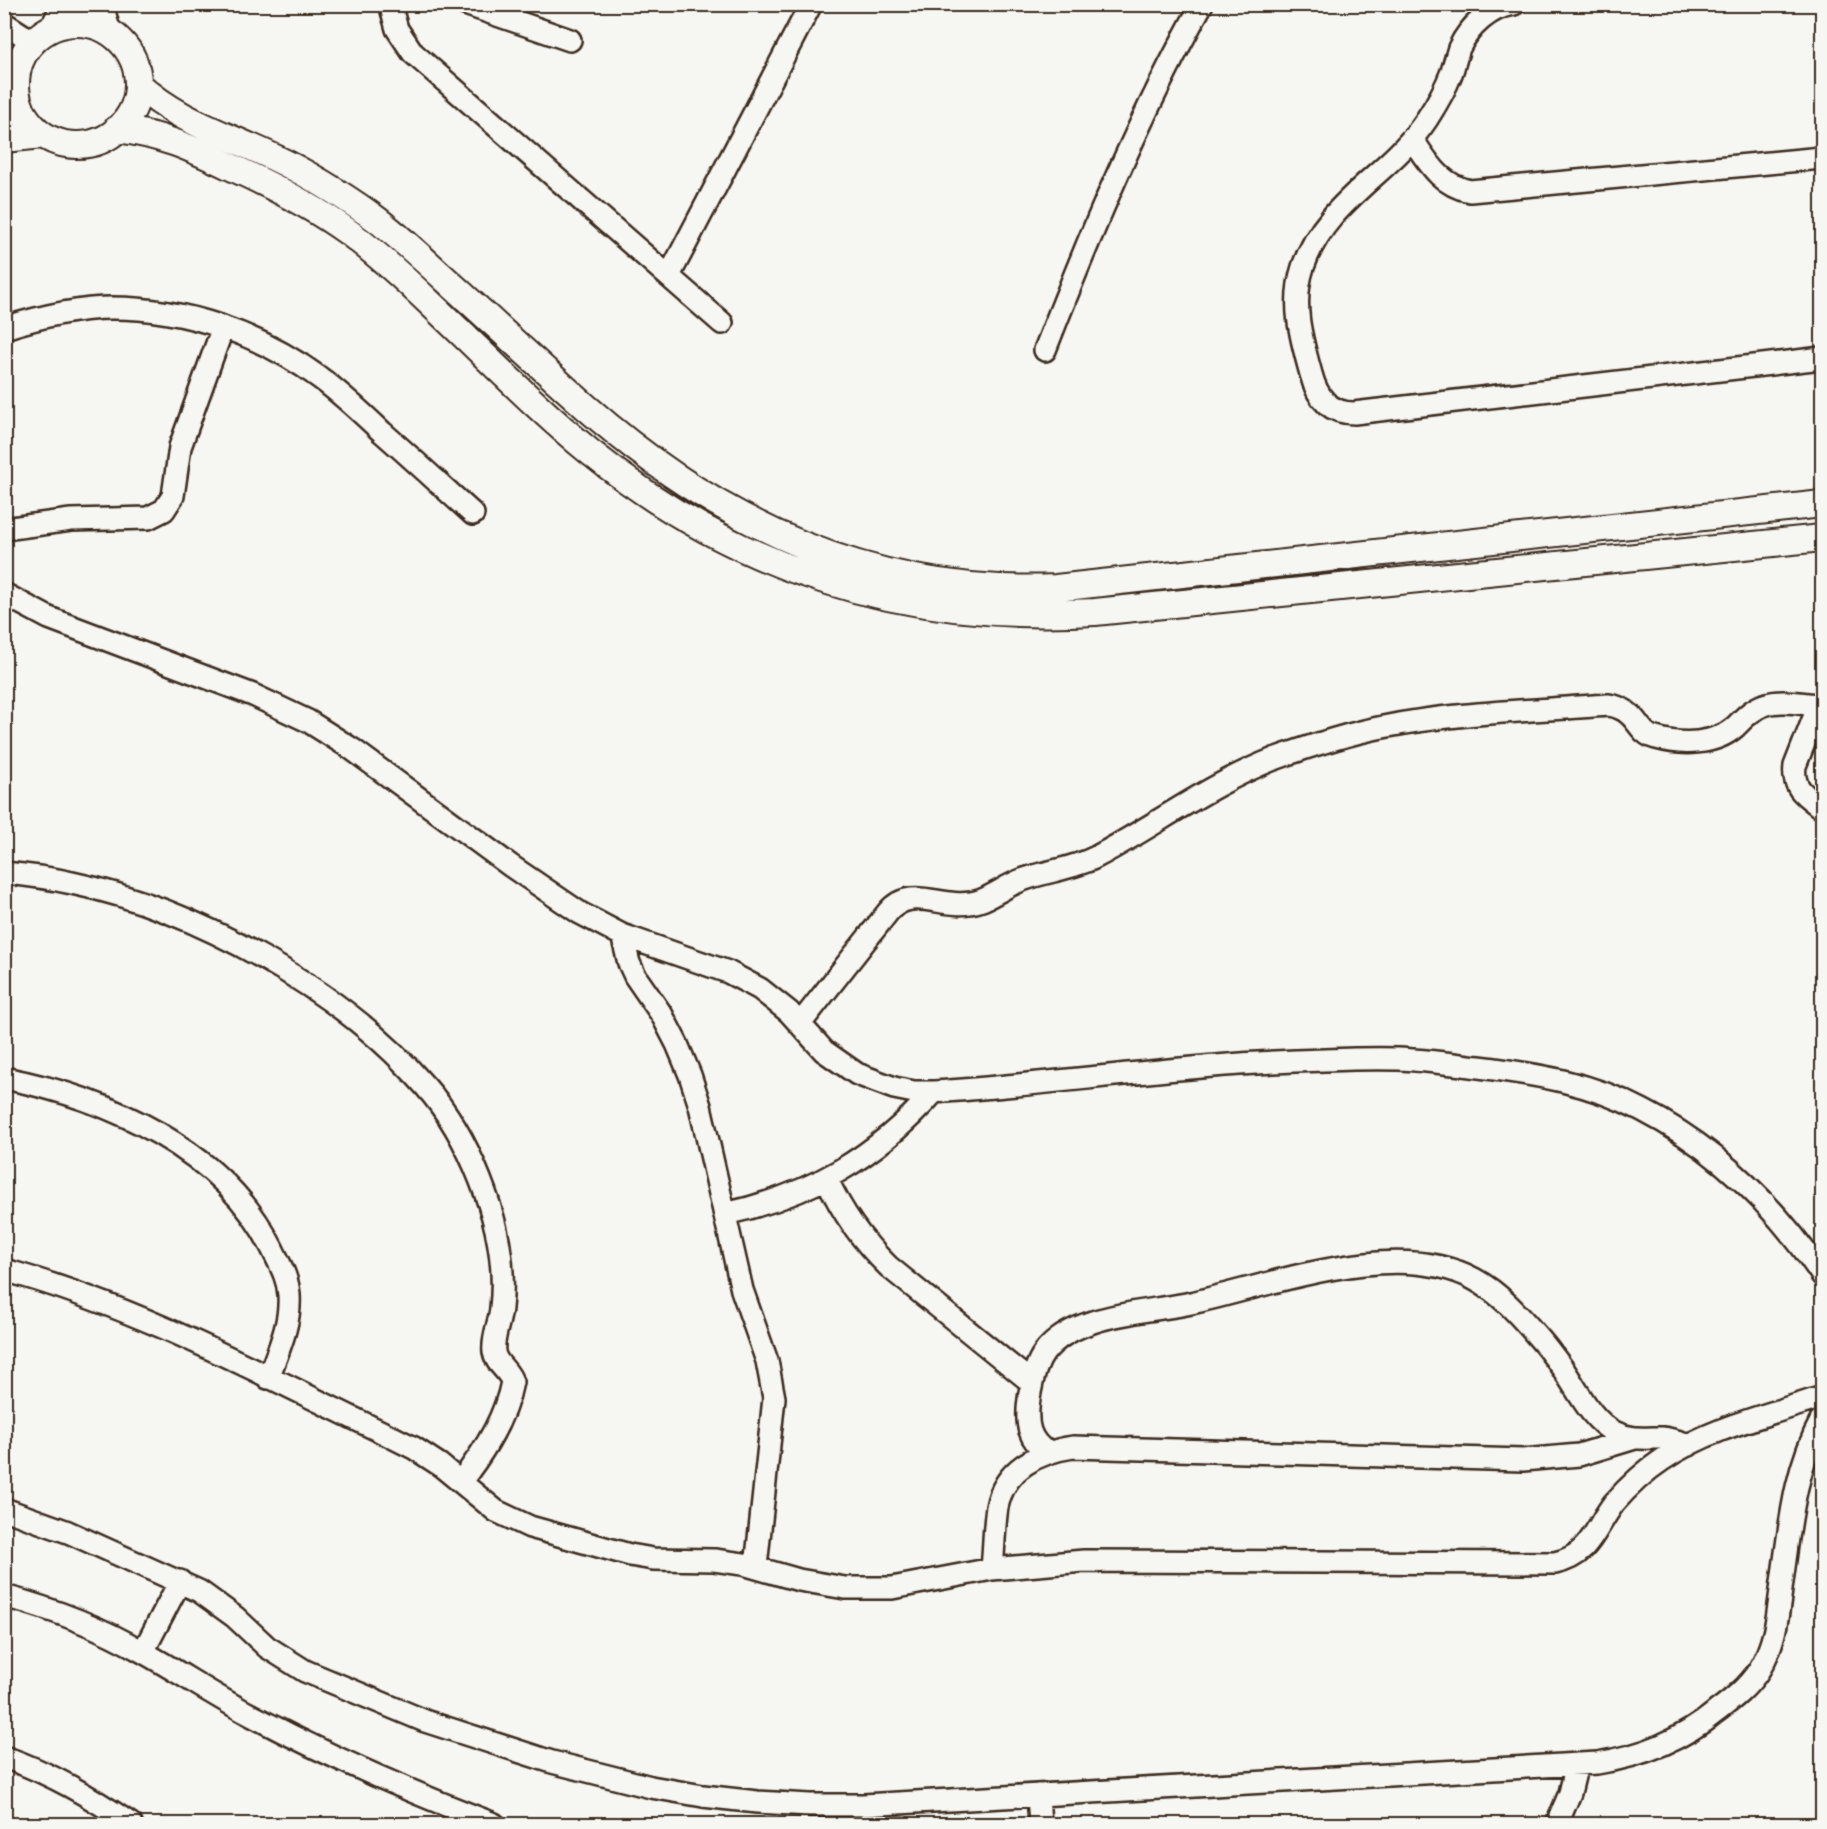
<svg xmlns="http://www.w3.org/2000/svg" width="1827" height="1829" viewBox="0 0 1827 1829" font-family="'Architects Daughter',sans-serif">
<style>
.lines{fill:none;stroke-linecap:round;stroke-linejoin:round}
.minor-casing{stroke:#3b2a1e;stroke-width:26}
.tertiary-casing{stroke:#3b2a1e;stroke-width:30}
.minor{stroke:#f6f6f2;stroke-width:21}
.tertiary{stroke:#f6f6f2;stroke-width:26}
</style>
<rect width="100%" height="100%" fill="#f6f6f2"/>
<filter id="ink" filterUnits="userSpaceOnUse"><feTurbulence type="fractalNoise" baseFrequency=".0167" numOctaves="2"/><feDisplacementMap in="SourceGraphic" scale="12" xChannelSelector="R" yChannelSelector="G"/><feConvolveMatrix kernelMatrix="1 2 1 2 8 2 1 2 1" color-interpolation-filters="sRGB"/></filter>
<g filter="url(#ink)">
<g class="lines">
<defs>
<path id="minor" d="M102 4 110 33
M390 4 397 29 413 53 722 323
M465 4 570 40
M1514 4C1490 7 1469 27 1459 48 1456 57 1454 66 1451 74 1445 90 1436 105 1427 119 1390 175 1326 200 1303 267 1291 304 1301 338 1311 374 1317 397 1329 413 1354 413L1822 358
M4 23 32 41
M51 28 63 4
M1412 139C1428 162 1440 185 1470 191L1822 158
M669 276 811 4
M4 328C39 317 75 308 112 308 185 308 261 334 320 378 342 394 362 413 382 432 413 459 443 487 473 514
M1045 350C1091 232 1140 115 1202 4
M4 529 71 520 148 518 164 510 173 496 180 447 223 327
M4 594 49 618 253 695 308 721 352 749 511 866 580 913 622 935 728 972 760 989 789 1012 824 1051 857 1074 894 1088 914 1092H934C1065 1083 1194 1063 1325 1060 1349 1059 1373 1058 1398 1059 1425 1060 1452 1064 1479 1067 1536 1074 1591 1083 1642 1110 1716 1148 1776 1207 1822 1275
M4 873C27 875 50 878 72 883 196 909 342 990 425 1086 449 1113 467 1146 480 1179 496 1219 506 1264 501 1308 500 1322 492 1338 494 1352 496 1365 509 1370 512 1382 505 1419 484 1452 461 1481
M622 935 629 963 635 976 662 1015 677 1044 690 1075 700 1106 742 1290 767 1361 774 1398 756 1567
M800 1024 888 912C913 882 946 914 982 900 996 894 1008 885 1022 880 1046 871 1073 869 1096 857 1156 825 1210 784 1274 759 1310 746 1346 734 1383 727 1456 712 1534 711 1608 705 1616 706 1623 708 1629 714 1639 722 1642 735 1656 738 1681 745 1715 745 1735 727 1744 718 1752 709 1764 705 1781 699 1802 704 1819 705L1795 766C1792 789 1806 796 1822 808
M4 1078C108 1098 223 1149 272 1248 279 1263 288 1277 289 1295 291 1324 278 1351 268 1378
M827 1179C842 1213 862 1241 889 1267L1031 1382
M725 1214C811 1195 875 1158 934 1092
M4 1270C139 1307 263 1375 388 1435L414 1448 440 1465 496 1511 530 1527 630 1555 653 1559 714 1560 743 1564 799 1580 845 1588H892L992 1569 1084 1561 1555 1563C1591 1555 1594 1529 1614 1503 1628 1487 1644 1472 1662 1460 1708 1429 1764 1416 1816 1399H1822
M1047 1452C1039 1447 1033 1440 1030 1431 1024 1413 1032 1369 1044 1353 1074 1313 1146 1313 1191 1303 1273 1285 1395 1237 1474 1279 1500 1293 1519 1315 1538 1337 1547 1347 1555 1358 1563 1369 1578 1390 1590 1419 1614 1432 1629 1440 1645 1438 1662 1438 1672 1439 1680 1442 1689 1445
M4 1509 68 1532 199 1591 235 1617 267 1647 305 1671 425 1721 552 1762 651 1787 703 1796 757 1802 810 1805H863L1597 1763C1642 1756 1681 1741 1717 1711 1733 1699 1748 1687 1759 1670 1776 1643 1778 1613 1782 1582 1790 1526 1794 1470 1822 1419
M992 1569C994 1548 994 1527 997 1507 1004 1469 1038 1452 1073 1447L1523 1460 1579 1455 1635 1438
M4 1596C53 1609 100 1627 143 1652 179 1672 213 1695 249 1714 328 1756 410 1792 494 1824
M143 1652 180 1581
M4 1757C51 1773 91 1797 131 1824
M1038 1795 1040 1824
M1557 1824 1570 1793 1577 1764"/>
<path id="tertiary" d="M16 84a61 61 0 1 1 122 0a61 61 0 1 1-122 0Z
M138 84C177 121 228 135 275 158 309 174 341 194 372 216 401 237 427 263 454 287 498 327 541 367 586 407 721 526 874 596 1056 588L1822 504
M117 129C160 134 191 148 229 166 271 185 311 205 348 232 378 254 406 280 433 306 485 355 535 407 590 452 737 571 907 623 1095 612L1822 538
M4 139 43 135"/>
</defs>
<use href="#minor" class="minor-casing"/>
<use href="#tertiary" class="tertiary-casing"/>
<use href="#minor" class="minor"/>
<use href="#tertiary" class="tertiary"/>
</g>
</g>
<rect width="1827" height="1829" fill="none" stroke="#f6f6f2" stroke-width="24"/>
<rect x="12" y="12" width="1803" height="1805" fill="none" stroke="#3b2a1e" stroke-width="2" filter="url(#ink)"/>
</svg>
